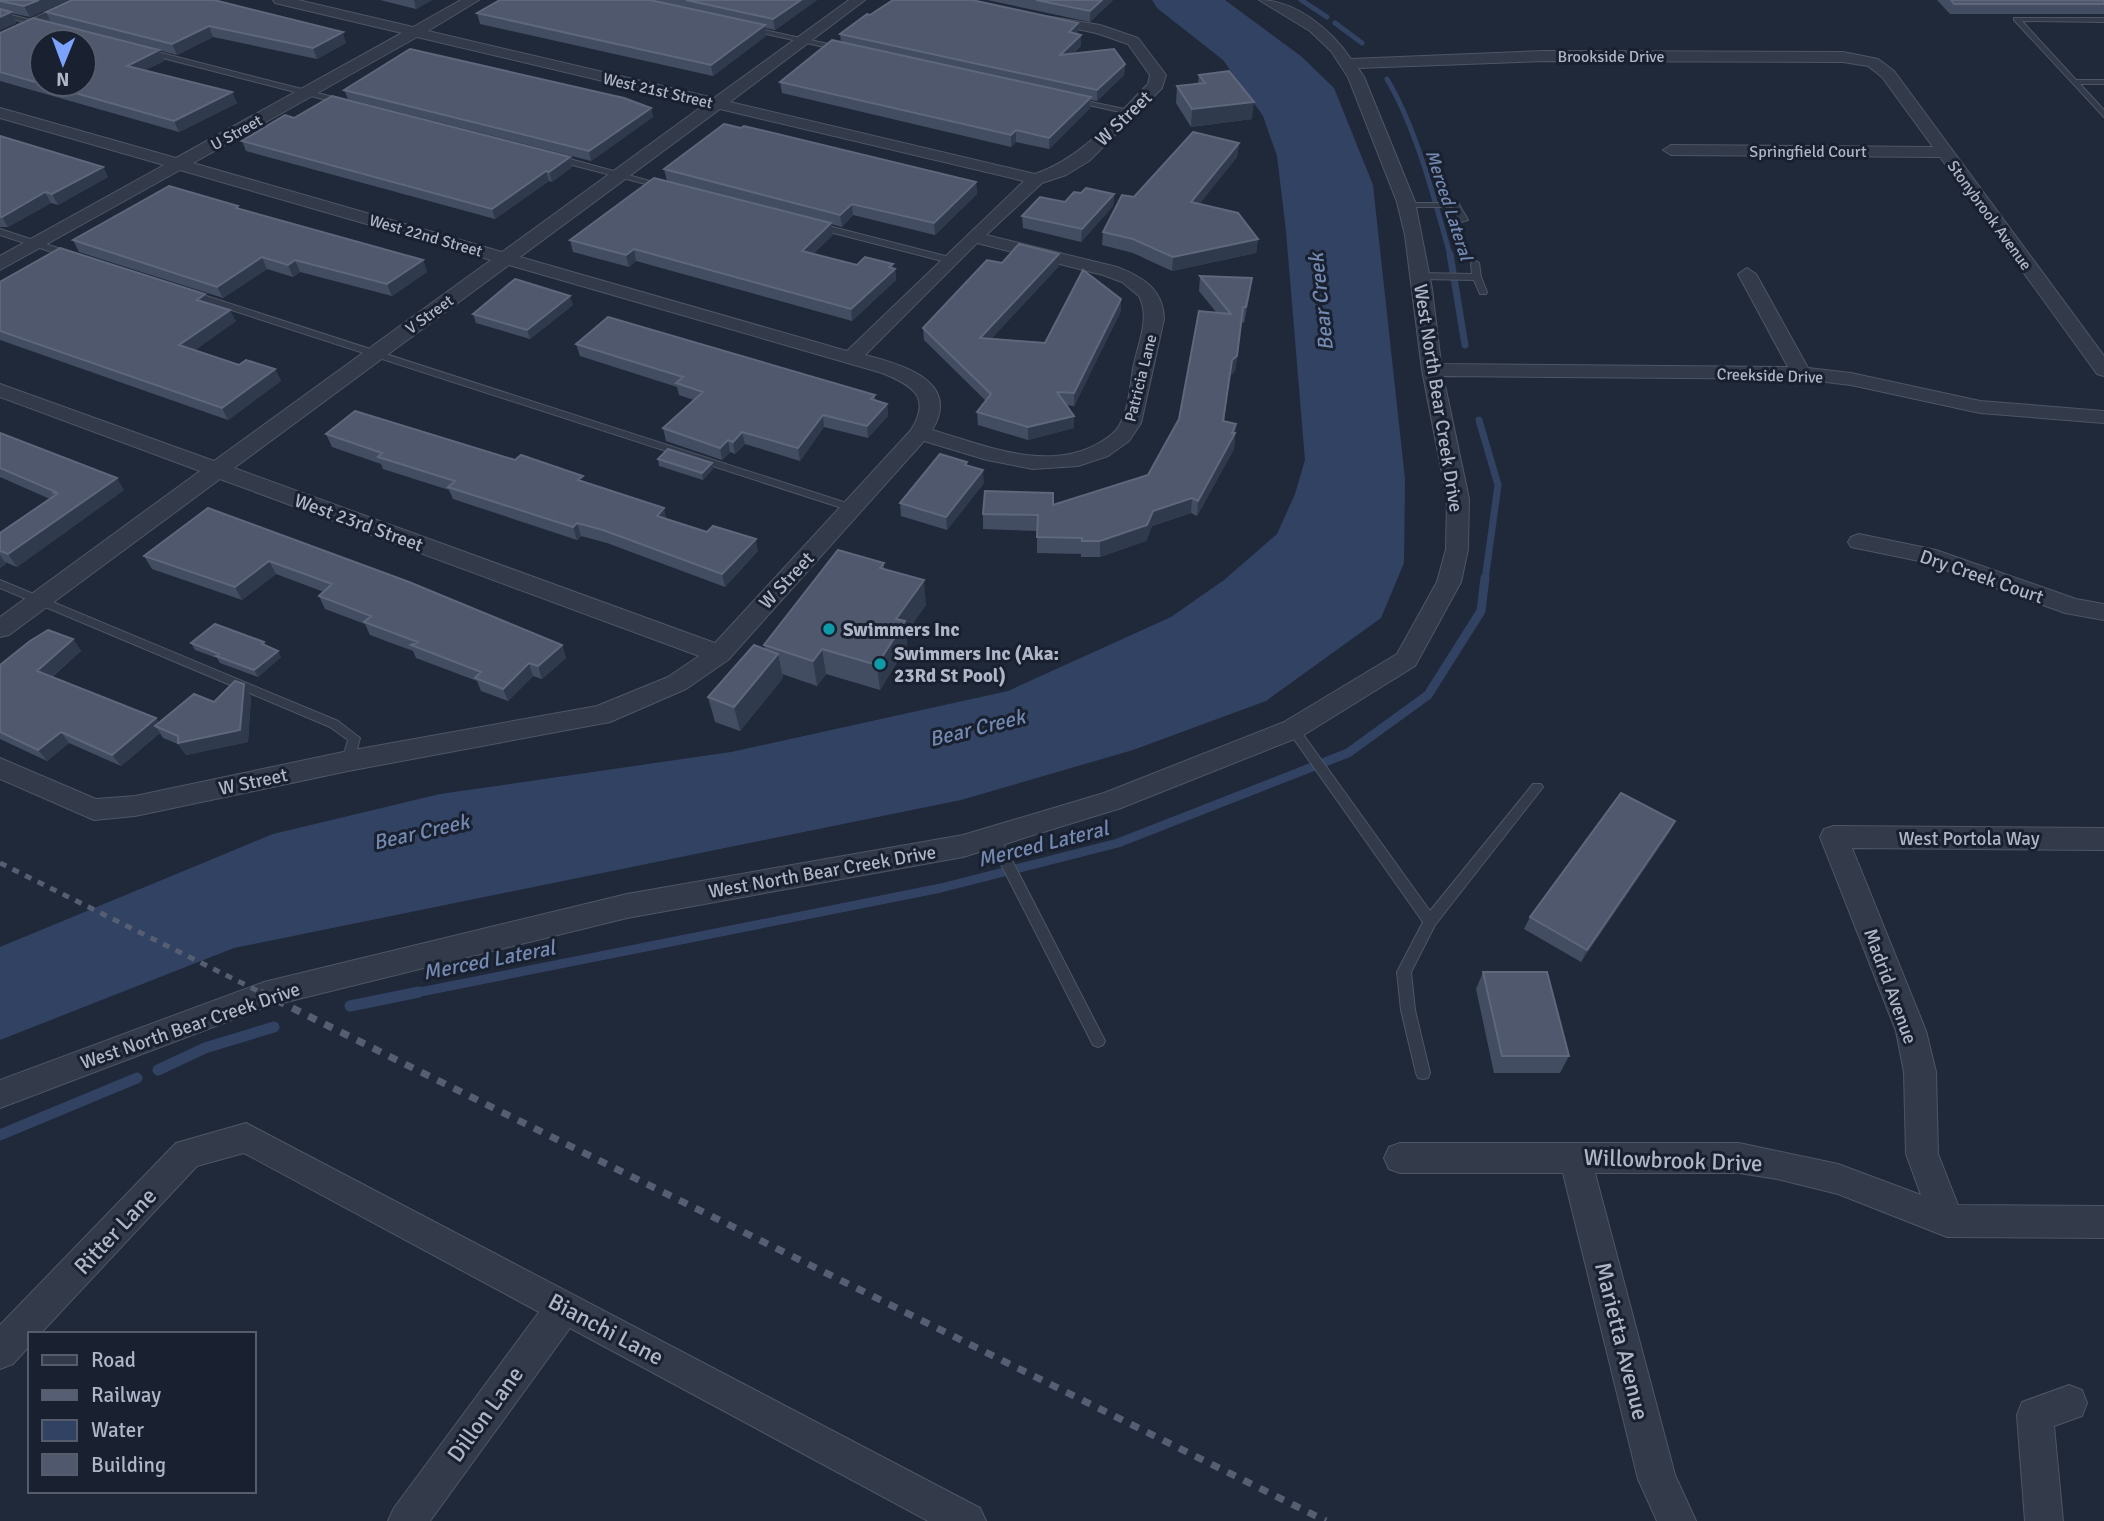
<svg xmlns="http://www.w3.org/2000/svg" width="2104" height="1521" viewBox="0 0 2104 1521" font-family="Signika,sans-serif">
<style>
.water{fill:#324263}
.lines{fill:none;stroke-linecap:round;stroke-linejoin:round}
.stream-far3{stroke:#324263;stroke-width:5}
.stream-far2{stroke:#324263;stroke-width:7}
.stream-far1{stroke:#324263;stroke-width:9}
.stream{stroke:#324263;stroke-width:11}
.service-casing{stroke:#4e5665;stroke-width:2}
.minor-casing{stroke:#4e5665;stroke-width:2}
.service{fill:#333b4a;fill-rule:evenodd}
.minor{fill:#333b4a;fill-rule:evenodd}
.rail-far1{stroke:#555e72;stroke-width:5;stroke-dasharray:7 7;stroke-linecap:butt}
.rail{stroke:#555e72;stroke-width:7;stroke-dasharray:9 9;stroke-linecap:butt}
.wall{fill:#434d62}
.shaded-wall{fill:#303a4d}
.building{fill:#4f586d;stroke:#5e677b;stroke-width:2}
.culture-dot{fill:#0f9aa8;stroke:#19202f;stroke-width:2.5}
.labels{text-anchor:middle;stroke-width:6;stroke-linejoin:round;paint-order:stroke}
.far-street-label{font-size:16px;fill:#aeb6c7;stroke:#19202f}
.far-water-label{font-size:18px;font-style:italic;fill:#7489b1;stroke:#19202f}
.street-label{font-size:19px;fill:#aeb6c7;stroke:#19202f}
.poi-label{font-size:19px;font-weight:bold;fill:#aeb6c7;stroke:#19202f;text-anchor:start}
.water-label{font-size:21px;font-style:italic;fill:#7489b1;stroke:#19202f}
.near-street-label{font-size:23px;fill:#aeb6c7;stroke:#19202f}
</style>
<rect width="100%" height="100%" fill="#20293a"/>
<path class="water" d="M1152 0H1225L1302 57 1334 88 1373 185 1405 479 1404 563 1381 618 1266 701 1133 750 961 800 234 948 0 1040V947L273 834 440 794 731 752 1008 691 1171 617 1224 580 1277 534 1295 494 1305 460 1286 231 1277 156 1263 116 1223 60 1157 8Z"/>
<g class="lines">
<path class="stream-far3" d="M1301 0 1327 17
M1335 23 1362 43
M1387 79C1417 130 1434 198 1450 255"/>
<path class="stream-far2" d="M1450 254 1465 345
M1479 420 1498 485 1485 580"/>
<path class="stream-far1" d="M410 994 941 888 1118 843 1348 753 1428 695 1481 611 1485 578"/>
<path class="stream" d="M350 1006 419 992
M158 1070 205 1048 274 1027
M0 1135 137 1078"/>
<defs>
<path id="service" d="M0 12 46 24 47 25 44 27 0 16Z
M2014 18H2104V22L2022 21 2076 80H2104V84H2080L2104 110V117L2014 20Z
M751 27 842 47 846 49 842 51 749 30V28Z
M146 49 345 100 346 102 342 104 143 53 142 51Z
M1072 98 1129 110 1133 112 1129 114 1075 102 1071 100Z
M553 156H559L668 186 661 188 553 160Z
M1403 203H1458L1468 220 1461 222 1452 207H1406L1402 205Z
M817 223 953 258 954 260 950 263 814 228 813 226Z
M0 229 73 253 74 255 67 257 0 235Z
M1475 260 1479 263 1481 277 1487 292 1486 294H1480L1474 280 1421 279 1417 276 1421 273 1472 274 1471 263Z
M194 292 856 506 857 508 856 510H848L191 297V293Z
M0 580 338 721 360 738 354 761 352 764H344L342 761 348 740 330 727 0 588Z
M1293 725 1297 726 1430 911 1533 784H1541L1543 787 1435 925 1411 972 1415 1010 1430 1073 1428 1078 1423 1079 1418 1078 1416 1073 1401 1010 1397 972 1423 922 1289 732 1287 729Z
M993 832 998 833 1103 1037 1105 1041 1103 1045 1098 1047 1093 1045 987 837 988 833Z"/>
<path id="minor" d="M74 0H93L0 44V33Z
M273 0H298L413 27 461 0H479L428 31 714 98 849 0H865L730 102 1035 174C1082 158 1114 118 1148 84L1150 75 1128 44 1096 33 1039 21 1037 18 1039 15 1100 25 1138 38 1166 75 1162 88 1089 161 1066 175 1042 183 986 235 1117 267C1142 277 1163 288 1164 319L1141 423 1129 441 1108 456 1078 466 1033 469 987 460 924 441 728 660 686 689 610 722 348 771 135 816 94 820 0 779V758L96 799 135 796 348 751 597 706 668 677 699 656 220 479 9 635 0 637V617L200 471 0 397V384L214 461 491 260 180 170 0 270V256L164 165 0 118V108L176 158 402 33 275 3ZM417 37 704 105 502 252 193 163ZM720 109 1024 181 847 351 520 257ZM977 243 1103 275 1122 282 1139 296C1151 319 1137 345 1133 369 1130 387 1129 409 1119 426 1115 433 1106 439 1099 443 1047 473 984 445 932 430 962 381 901 364 865 355ZM509 265 882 373C912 385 932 397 911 430L715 643 234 468Z
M1259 0C1296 0 1331 30 1351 59L1544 51 1843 52 1878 59 1894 71 2104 356V376L2097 374 1940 157 1671 155 1663 150 1671 145 1933 147 1882 77 1868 66 1843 62 1544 61 1358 68 1364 77 1415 202 1432 289 1441 364 1788 367 1738 274 1747 268 1756 274 1808 368 1851 373 1980 401 2104 411V423L1980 413 1851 385 1801 379 1443 376 1469 499 1468 549 1461 582 1415 666 1302 736 1121 808 963 857 627 918 266 1007 0 1108V1080L264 982 627 894 963 835 1104 793 1284 722 1397 654 1437 582 1446 549 1447 499 1422 370 1405 235 1397 202 1348 77 1331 51 1310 31Z
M1859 534 1936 550 2076 599 2104 604V620L2065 613 1924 562 1851 547 1848 542 1851 537Z
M1834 826 2104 828V850L1852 848 1926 1031 1936 1072 1938 1154 1958 1205 2104 1206V1238L1947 1237 1838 1194 1777 1179 1739 1173H1595L1675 1475 1696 1521H1657L1638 1479 1563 1173H1400L1389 1169 1384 1158 1389 1147 1400 1143H1739L1838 1164 1921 1195 1906 1154 1904 1072 1896 1031 1820 837 1824 829Z
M246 1123 980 1508 986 1521H928L570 1328 430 1521H388L394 1508 539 1312 244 1153 197 1166 40 1334H30V1345L13 1364 0 1369V1325L176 1143Z
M2069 1385 2082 1390 2087 1403 2082 1416 2054 1426 2063 1521H2025L2017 1415 2022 1402Z"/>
</defs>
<use href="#service" class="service-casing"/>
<use href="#minor" class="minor-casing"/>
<use href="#service" class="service"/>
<use href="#minor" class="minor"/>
<path class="rail-far1" d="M0 863 264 994"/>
<path class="rail" d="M260 992 1326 1521"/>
</g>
<path class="wall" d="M0 0H68L30 17 11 13 16 23 0 30Z
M72 0 346 43 317 59 213 37 177 55 51 23 46 12Z
M380 0H432L416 9Z
M500 0H817L775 30 765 28 766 36 713 76 480 24 477 13Z
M987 0H1113L1090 22Z
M1937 0H2104V14H1950Z
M870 15 1078 34 1081 46 1073 54 1125 64 1124 75 1097 101 1091 100 1090 108 1049 149 1016 142 1011 147 782 93 780 82 841 42 840 34Z
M0 33 164 61 145 70 232 92 237 103 179 132 0 81Z
M1199 75 1252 119 1191 127 1176 103 1177 86 1198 84Z
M344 90 651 108 653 117 591 161 348 99Z
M294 118 570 157 572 167 552 182 549 181 495 219 246 151 242 141Z
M0 136 103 167 108 177 58 205 51 203 8 227H0Z
M1239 143 1237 157 1199 204 1258 239 1256 253 1172 271 1133 253 1102 245 1103 232 1134 197Z
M664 169 976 182 977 194 935 235 853 215 842 227 831 224 833 235 813 254 857 265 895 269 896 280 852 321 636 261 629 267 573 252 570 240 667 181Z
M1114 194 1113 206 1081 242 1023 228 1022 216 1065 202Z
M239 209 423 260 427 272 392 296 300 272 293 277 267 269 223 298 79 252 73 240Z
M1059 254V266L992 338 1045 343 1121 299V311L1074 406 1066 405 1074 416V428L1028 440 978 425 977 412 986 401 924 340 923 328 1002 263Z
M1200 276 1250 293 1244 323 1242 322 1235 371 1230 376 1224 421 1236 424 1234 449 1197 516 1191 513 1152 526 1146 541 1100 557H1081V554L1037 553V531L983 529V514L1053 504 1148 475 1179 419 1216 312 1199 291Z
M0 282 210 304 236 321 195 350 239 365 275 369 281 381 228 420 0 340Z
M573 305 530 339 476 323 473 314Z
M576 344 875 395V400L887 404 888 416 868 438 824 427 800 461 745 444 735 454 730 452 722 460 666 441 663 428 694 400 679 395 677 387 580 356Z
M0 433 124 490 17 567 5 562 6 564 0 568V533L50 499 0 477Z
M326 434 585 483 666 519 758 551 725 587 607 543 581 536 577 540 453 499 449 490 383 469 381 464 332 447Z
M658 459 713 469 703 480 659 466Z
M967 462V465L984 483 947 530 901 516 900 503Z
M208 508 562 645 566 658 542 679 533 676 508 701 481 691 477 681 416 658 413 651 370 635 365 624 325 609 319 596 324 592 276 574 242 600 152 569 144 556Z
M884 563V569L926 605 906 633 907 646 880 690 826 674 817 686 782 674 783 678 740 731 715 722 708 697 765 649 764 645Z
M73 639 81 651 52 677 156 718 159 723 214 702 251 697 248 742 186 755 178 744 163 738 160 733 121 766 69 743 47 761 0 739V665Z
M264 642 266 646 281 657 258 677 220 663 217 658 195 650 191 643Z
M1675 821 1669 833 1581 962 1524 929 1530 917Z
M1483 972 1569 1056 1560 1073H1494L1476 989Z"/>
<path class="shaded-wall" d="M39 0H68L30 17 24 6Z
M414 0H432L416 9Z
M801 0H817L775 30 773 19Z
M1102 0H1113L1090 22V11Z
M11 12 16 23 0 30V17Z
M1078 23V34L1069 32Z
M765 25 766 36 713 76 711 65Z
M209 26 213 37 177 55 172 44Z
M343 32 346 43 317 59 313 48Z
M1081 35V46L1060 66V55Z
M159 50 164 61 132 77 127 66Z
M1125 64 1124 75 1097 101V90Z
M232 92 237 103 179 132 174 121Z
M1091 97 1090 108 1049 149V138Z
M1254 102 1252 119 1191 127 1192 109Z
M651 108 653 117 591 161 589 151Z
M1016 130V142L1011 147V135Z
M1239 143 1237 157 1190 216 1191 202Z
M570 157 572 167 552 182 549 172Z
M103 167 108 177 58 205 52 194Z
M546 171 549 181 495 219 492 209Z
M976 182 977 194 935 235 934 223Z
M45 192 51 203 8 227 2 217Z
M1114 194 1113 206 1081 242 1082 229Z
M852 204 853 215 842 227 840 215Z
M831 223 833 235 803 263 802 251Z
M1258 239 1256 253 1172 271 1173 257Z
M634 249 636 261 629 267 626 255Z
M1059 254V266L981 350 980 338Z
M262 257 267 269 223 298 217 287Z
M295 260 300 272 293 277 288 265Z
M423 260 427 272 392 296 387 284Z
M893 264V270L895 269 896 280 852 321 851 309Z
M1252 278 1250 293 1244 323 1246 307Z
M205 294 211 306 197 300Z
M570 296 573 305 530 339 527 330Z
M1121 299V311L1074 406V393Z
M1243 307 1235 371 1230 376 1232 360Z
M230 310 236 321 185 357 179 345Z
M275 369 281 381 228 420 222 408Z
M887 404 888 416 868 438 867 426Z
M823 415 824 427 800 461 798 448Z
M1074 416V428L1028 440V427Z
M1236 424 1234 449 1197 516 1198 501Z
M742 432 745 444 735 454 733 442Z
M728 440 730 452 722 460 720 448Z
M712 463 713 469 703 480 702 473Z
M983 470 984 483 947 530 946 517Z
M117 478 124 490 17 567 8 554Z
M1192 498 1191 513 1152 526 1146 541 1100 557V541L1153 511Z
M664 508 667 521 657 516Z
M577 523 581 536 577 540 573 527Z
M756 539 758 551 725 587 722 574Z
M0 555 6 564 0 568Z
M269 561 276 574 242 600 235 587Z
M924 580 926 605 906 633 907 646 880 690 877 665 896 619Z
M73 639 81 651 45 682 37 671Z
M562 645 566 658 542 679 538 666Z
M822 649 826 674 817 686 813 661Z
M278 651 281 657 258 677 254 670Z
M778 654 783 678 740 731 734 707Z
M529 663 533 676 508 701 503 689Z
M244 684 251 697 248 742 186 755 178 743Z
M156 718 164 730 155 726 160 733 121 766 112 755Z
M61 732 69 743 47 761 38 750Z
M1675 821 1669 833 1581 962 1587 950Z"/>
<path class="building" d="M0 0H39L24 6 0 1Z
M72 0H214L343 32 313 48 209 26 172 44 46 12Z
M500 0H650L765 25 711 65 477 13Z
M686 0H801L773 19Z
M893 0H972L1078 23 1069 32 1081 35 1060 55 1114 49 1125 64 1097 90 840 34 867 14 870 15Z
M1036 0H1102L1090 11Z
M1951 0H2104V4H1954Z
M0 9 11 12 0 17Z
M33 18 159 50 127 66 232 92 174 121 43 84H84V42H42V84L0 72V33Z
M832 40 1091 97 1049 138 1016 130 1011 135 780 82Z
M410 49 624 98 651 108 589 151 344 90Z
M1229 71 1254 102 1192 109 1177 86 1205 83 1199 75Z
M332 96 570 157 549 172 546 171 492 209 242 141 285 115 294 118Z
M724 124 741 128 744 126 976 182 934 223 852 204 840 215 664 169Z
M1193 132 1239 143 1191 202 1238 213 1258 239 1173 257 1133 239 1103 232 1122 195 1134 197Z
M0 136 103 167 52 194 45 192 2 217H0Z
M654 178 831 223 802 251 857 265 865 257 893 264 889 267 895 269 851 309 634 249 626 255 570 240Z
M169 186 238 206 236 208 423 260 387 284 295 260 288 265 262 257 217 287 73 240Z
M1086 188 1114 194 1082 229 1022 216 1040 197 1065 202 1074 192 1081 193Z
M1019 244 1059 254 980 338 1045 343 1083 270 1121 299 1074 393 1057 392 1074 416 1028 427 977 412 991 394 923 328 987 260 1002 263Z
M60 248 205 294 197 300 230 310 179 345 239 365 246 360 275 369 222 408 0 331V282Z
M1200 276 1252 278 1246 307H1243L1237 356 1232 360 1223 421 1236 424 1232 433H1235L1198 501 1192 498 1153 511 1147 525 1100 541H1082V538L1037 537 1038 515 983 514 985 491 1053 493V505L1148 475 1179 419 1199 311 1231 314Z
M515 279 570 296 527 330 473 314Z
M608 317 875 395 871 399 887 404 867 426 823 415 798 448 742 432 733 442 728 440 720 448 663 428 703 392 676 383 683 377 576 344Z
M355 411 515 460 521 455 583 476 578 480 664 508 657 516 707 532 713 526 756 539 722 574 603 530 577 523 573 527 448 487 455 481 378 457 382 453 326 434Z
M0 433 117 478 8 554 0 551V533L57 494 54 493 56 492 0 468Z
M668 449 712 463 702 473 658 459Z
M940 454 967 462 965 465 983 470 946 517 900 503Z
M208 508 409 582 562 645 538 666 529 663 503 689 475 678 481 672 411 645 418 642 364 622 371 616 319 596 332 584 269 561 235 587 144 556Z
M838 550 884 563 880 568 924 580 896 619 905 621 877 665 822 649 813 661 764 645Z
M215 624 264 642 262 644 278 651 254 670 216 656 219 654 191 643Z
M48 630 73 639 37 671 156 718 112 755 61 732 38 750 0 732V665L30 641Z
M754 645 778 654 734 707 708 697Z
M235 681 244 684 240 730 178 743V736L155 726 194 694 214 702Z
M1621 793 1675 821 1587 950 1530 917Z
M1483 972H1547L1569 1056H1502Z"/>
<g class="culture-dot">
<circle cx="829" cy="629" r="7"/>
<circle cx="880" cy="664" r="7"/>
</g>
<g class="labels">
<g class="far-street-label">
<text x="1611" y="62">Brookside Drive</text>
<text transform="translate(658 90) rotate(13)" y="6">West 21st Street</text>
<text transform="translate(236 132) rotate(-29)" y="6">U Street</text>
<text x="1808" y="157">Springfield Court</text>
<text transform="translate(1990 215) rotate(54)" y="6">Stonybrook Avenue</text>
<text transform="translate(426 235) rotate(16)" y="6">West 22nd Street</text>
<text transform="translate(429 314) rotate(-36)" y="6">V Street</text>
<text transform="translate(1770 375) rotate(2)" y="6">Creekside Drive</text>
<text transform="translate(1140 378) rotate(-76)" y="6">Patricia Lane</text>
</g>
<g class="far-water-label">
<text transform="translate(1449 205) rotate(72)" y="6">Merced Lateral</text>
</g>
<g class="street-label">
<text transform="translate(1123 118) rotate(-44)" y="7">W Street</text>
<text transform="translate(1439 398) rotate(81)" y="7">West North Bear Creek Drive</text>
<text transform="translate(359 522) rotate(20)" y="7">West 23rd Street</text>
<text transform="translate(1982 576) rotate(19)" y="7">Dry Creek Court</text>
<text transform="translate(786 580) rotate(-47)" y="7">W Street</text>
<text transform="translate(253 781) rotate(-12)" y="7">W Street</text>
<text x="1969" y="845">West Portola Way</text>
<text transform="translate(822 871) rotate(-10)" y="7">West North Bear Creek Drive</text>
<text transform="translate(1891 986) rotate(70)" y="7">Madrid Avenue</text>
<text transform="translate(190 1025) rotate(-19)" y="7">West North Bear Creek Drive</text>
</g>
<g class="poi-label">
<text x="843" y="636">Swimmers Inc</text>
<text x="894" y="660">Swimmers Inc (Aka:<tspan x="894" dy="22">23Rd St Pool)</tspan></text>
</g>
<g class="water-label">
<text transform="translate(1321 302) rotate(-96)" y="7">Bear Creek</text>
<text transform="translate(977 728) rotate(-14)" y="7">Bear Creek</text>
<text transform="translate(421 832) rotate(-13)" y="7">Bear Creek</text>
<text transform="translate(1043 844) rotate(-14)" y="7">Merced Lateral</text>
<text transform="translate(489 960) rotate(-11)" y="7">Merced Lateral</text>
</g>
<g class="near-street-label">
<text transform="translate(1673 1160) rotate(2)" y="8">Willowbrook Drive</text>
<text transform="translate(115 1231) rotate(-47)" y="8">Ritter Lane</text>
<text transform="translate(606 1329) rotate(28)" y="8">Bianchi Lane</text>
<text transform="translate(1622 1341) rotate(76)" y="8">Marietta Avenue</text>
<text transform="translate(485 1414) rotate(-54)" y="8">Dillon Lane</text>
</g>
</g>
<rect x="28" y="1332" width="228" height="161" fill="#19202f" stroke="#555c6c" stroke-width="2"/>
<rect x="42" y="1355" width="35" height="10" fill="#333b4a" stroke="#555c6c" stroke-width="2"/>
<text x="91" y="1367" font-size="21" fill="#aeb6c7">Road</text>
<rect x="42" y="1390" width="35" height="10" fill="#555e72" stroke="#555c6c" stroke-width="2"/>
<text x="91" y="1402" font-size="21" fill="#aeb6c7">Railway</text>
<rect x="42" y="1420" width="35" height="21" fill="#324263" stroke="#555c6c" stroke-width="2"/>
<text x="91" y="1437" font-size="21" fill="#aeb6c7">Water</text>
<rect x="42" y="1454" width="35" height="21" fill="#4f586d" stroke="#555c6c" stroke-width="2"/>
<text x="91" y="1472" font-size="21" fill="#aeb6c7">Building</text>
<g transform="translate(63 63) rotate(181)"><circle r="33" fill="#19202f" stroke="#555c6c" stroke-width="2"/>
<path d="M0-5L12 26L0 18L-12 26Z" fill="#7ba3fe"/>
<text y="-10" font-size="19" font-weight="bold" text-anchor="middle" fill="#aeb6c7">N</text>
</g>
</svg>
